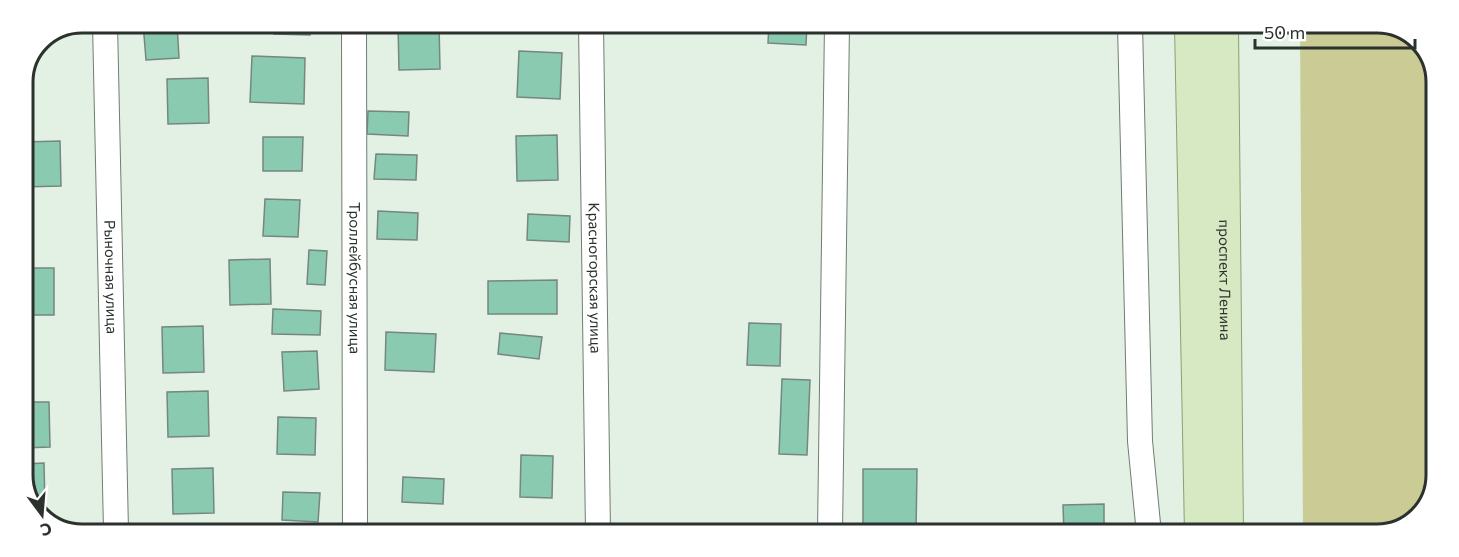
<svg xmlns="http://www.w3.org/2000/svg" width="1459" height="557" viewBox="0 0 1459 557" font-family="Commissioner,sans-serif">
<style>
.green{fill:#cbcc95}
.building{fill:#89cab1;stroke:#768780;stroke-width:1.5}
.lines{fill:none;stroke-linecap:round;stroke-linejoin:round}
.minor-casing{stroke:#707d72;stroke-width:26}
.major-casing{stroke:#89a073;stroke-width:34}
.minor{stroke:#fff;stroke-width:24}
.major{stroke:#d7e9c2;stroke-width:32}
.labels{text-anchor:middle;stroke-width:5;stroke-linejoin:round;paint-order:stroke}
.street-label{font-size:15px;fill:#2b312c;stroke:#fff}
.rim{fill:none;stroke:#2b312c;stroke-width:3}
</style>
<rect width="100%" height="100%" fill="#e3f1e5"/>
<path class="green" d="M1300 26H1396L1424 46 1436 78 1433 494 1413 522 1377 534H1303Z"/>
<path class="building" d="M143 23H177L179 58 146 60Z
M274 23H311L310 35 274 34Z
M439 24 440 69 399 70 398 25Z
M769 24H807L806 45 768 43Z
M519 51 562 53 560 99 517 97Z
M252 56 305 58 304 104 250 102Z
M208 78 209 123 168 124 167 79Z
M368 111 409 112 408 136 367 134Z
M557 135 558 180 517 181 516 136Z
M263 137H303L302 171H263Z
M60 141 61 186 23 187V142Z
M376 154 417 155 416 180 374 179Z
M265 199 300 200 298 237 263 236Z
M378 211 418 213 417 240 377 239Z
M528 214 570 216 569 242 527 240Z
M309 250 327 251 325 285 307 284Z
M270 259 271 304 230 305 229 260Z
M23 268H54V315H23Z
M557 280V314H488V281Z
M273 309 321 311 320 335 272 334Z
M749 323 781 324 780 366 747 365Z
M203 326 204 372 163 373 162 327Z
M386 332 436 334 434 372 385 370Z
M500 333 542 337 539 359 498 354Z
M317 351 319 389 284 391 282 352Z
M782 379 810 380 807 455 779 454Z
M208 391 209 436 168 437 167 392Z
M23 402H49L50 447 23 448Z
M278 417 316 418 315 455 277 454Z
M521 455 553 456 552 498 520 497Z
M44 463 45 508H34L23 479V464Z
M213 468 214 513 173 514 172 469Z
M863 469H917L916 533H863Z
M403 477 444 479 443 504 402 502Z
M283 492 320 493 318 522 282 520Z
M1104 504V534H1064L1063 505Z
M388 526 423 527V532H388Z"/>
<g class="lines">
<defs>
<g id="minor">
<path id="s1" d="M105 23 116 531"/>
<path id="s2" d="M354 23 355 532"/>
<path id="s3" d="M591 24 598 533"/>
<path d="M1130 25 1140 441 1149 534"/>
<path d="M830 533 837 24"/>
</g>
<g id="major">
<path d="M1191 25 1201 534"/>
<path id="s4" d="M1222 25 1227 534"/>
</g>
</defs>
<use href="#minor" class="minor-casing"/>
<use href="#major" class="major-casing"/>
<use href="#minor" class="minor"/>
<use href="#major" class="major"/>
</g>
<g class="labels">
<g class="street-label">
<text dy="5" stroke="none"><textPath href="#s1" startOffset="254">Рыночная улица</textPath></text>
<text dy="5" stroke="none"><textPath href="#s2" startOffset="255">Троллейбусная улица</textPath></text>
<text dy="5" stroke="none"><textPath href="#s3" startOffset="254">Красногорская улица</textPath></text>
<text dy="5" stroke="none"><textPath href="#s4" startOffset="255">проспект Ленина</textPath></text>
</g>
</g>
<path d="M0 0H1459V557H0ZM82 33H1377A49 49 0 0 1 1426 82V475A49 49 0 0 1 1377 524H82A49 49 0 0 1 33 475V82A49 49 0 0 1 82 33Z" fill="#fff" fill-rule="evenodd"/>
<path class="rim" d="M82 33H1377A49 49 0 0 1 1426 82V475A49 49 0 0 1 1377 524H82A49 49 0 0 1 33 475V82A49 49 0 0 1 82 33Z"/>
<g transform="translate(42 515) rotate(164)" stroke="#ffffff" stroke-width="4.5" paint-order="stroke">
<path d="M0-4.5L10 22L0 15L-10 22Z" fill="#2b312c"/>
<text y="-9" font-size="16" font-weight="bold" text-anchor="middle" fill="#2b312c">С</text>
</g>
<path d="M1255 39v9h160v-9" fill="none" stroke="#2b312c" stroke-width="3"/>
<text x="1264" y="39" font-size="18" fill="#2b312c" stroke="#ffffff" stroke-width="4.5" paint-order="stroke">50 m</text>
</svg>
